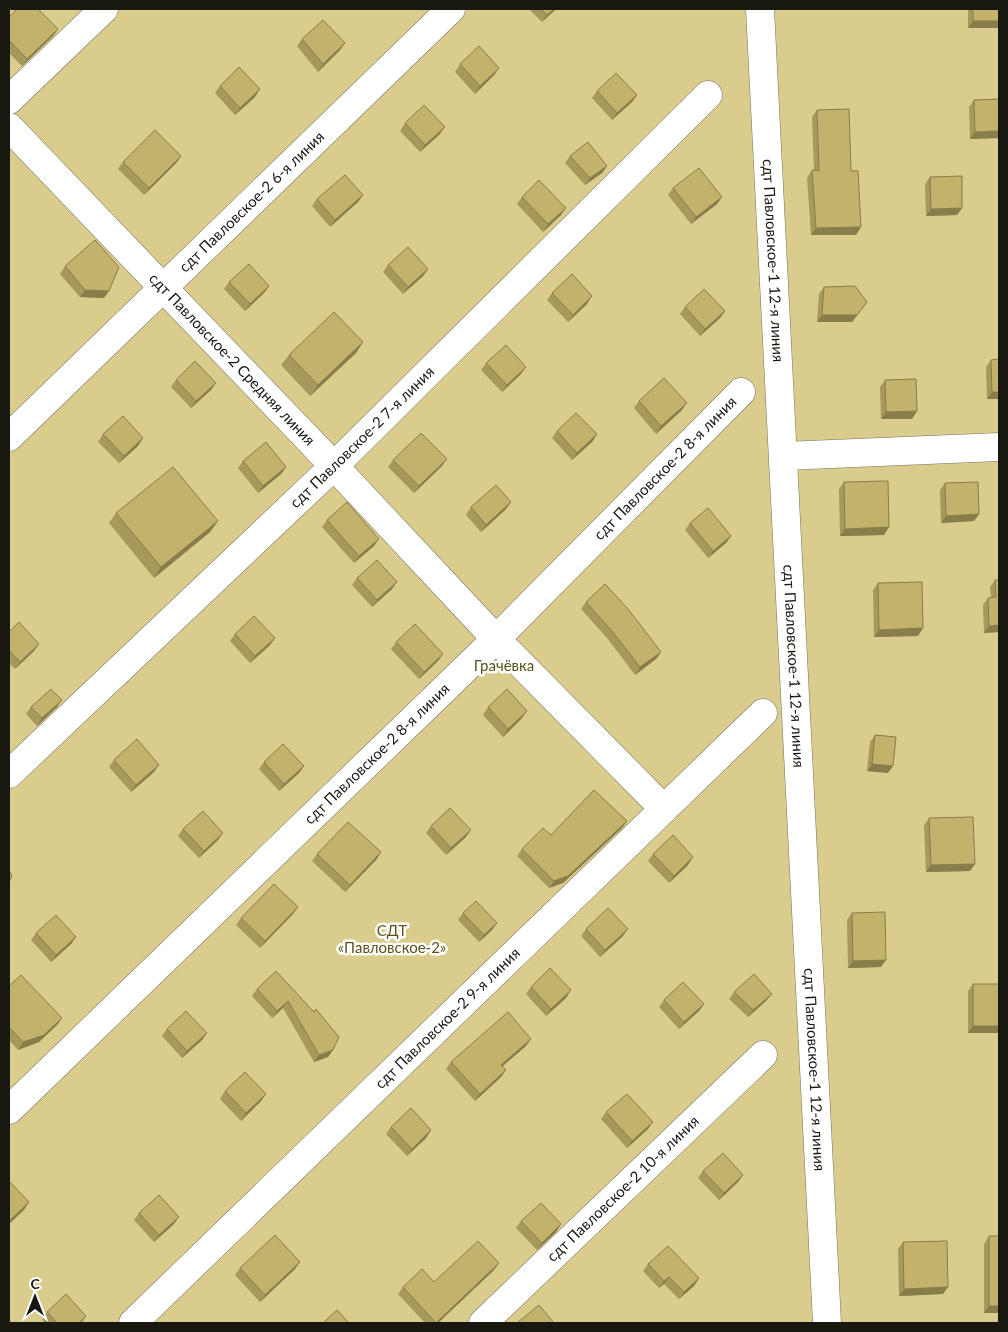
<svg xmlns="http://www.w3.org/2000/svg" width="1008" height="1332" viewBox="0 0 1008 1332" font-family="Lato,sans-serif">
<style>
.green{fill:#dacc8c}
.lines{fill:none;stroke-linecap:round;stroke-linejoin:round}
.minor-casing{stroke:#747160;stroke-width:29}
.minor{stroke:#fff;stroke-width:28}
.wall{fill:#a7995c}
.shaded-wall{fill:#887d4b}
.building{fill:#c2b26b;stroke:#887d4b}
.labels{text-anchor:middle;stroke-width:5;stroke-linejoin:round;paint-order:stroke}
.street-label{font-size:15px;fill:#181710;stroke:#fff}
.park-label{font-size:15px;fill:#5d521b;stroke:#fff}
</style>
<rect width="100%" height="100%" fill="#e8e4d1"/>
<path class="green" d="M9 9H999V1323H9Z"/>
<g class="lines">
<defs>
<g id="minor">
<path id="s1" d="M760 9 827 1323"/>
<path d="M9 100 104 9"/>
<path id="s2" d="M9 127 334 466 496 639 664 809"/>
<path id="s3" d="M9 437 451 9"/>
<path d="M784 456 999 447"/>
<path id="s4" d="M9 774 334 466 708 95"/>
<path id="s5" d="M9 1110 496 639 741 392"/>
<path id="s6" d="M133 1323 763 713"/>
<path id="s7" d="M483 1323 763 1055"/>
</g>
</defs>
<use href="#minor" class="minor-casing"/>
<use href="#minor" class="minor"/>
</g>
<path class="wall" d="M529 9H556L542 22Z
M968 9H999L968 28Z
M9 17 58 29 53 36 22 66 9 53Z
M302 39 345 43 340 50 318 72 297 46Z
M460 64 499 68 494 75 475 94 455 72Z
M220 86 255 97 235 115 215 93Z
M597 91 637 95 632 102 612 120 592 98Z
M999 99V138L970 139 969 107 974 100Z
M817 110 851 171 856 235H811L807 178 812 170H814L812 117Z
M405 123 440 134 420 152 400 131Z
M181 156 176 163 144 195 118 169 123 162Z
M570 156 607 166 602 173 585 185 565 163Z
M930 177 962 208 957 215 926 216 925 184Z
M673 188 722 197 717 204 691 224 668 195Z
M363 195 358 202 330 227 312 206 317 199Z
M522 197 561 215 543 232 517 204Z
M388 265 428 269 423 276 403 294 383 272Z
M65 266 104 298 80 297 60 274Z
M229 282 269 286 264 293 245 311 224 289Z
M824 287 867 302 852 322H817L819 294Z
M552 293 587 304 568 322 547 300Z
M685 307 725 311 720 318 700 336 680 314Z
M363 342 356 353 310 396 281 365 289 355Z
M999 359V399H987L986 367 991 360Z
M486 363 521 374 502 392 481 370Z
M176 380 216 383 211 390 191 408 171 387Z
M885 380 912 419H881L880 387Z
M639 401 682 410 656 434 634 408Z
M557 431 597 434 592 442 572 460 552 438Z
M103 434 143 438 138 446 119 463 98 442Z
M393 460 442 466 414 493 388 467Z
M243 461 286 467 281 474 258 493 238 468Z
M844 482 889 527 884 535 840 536 839 489Z
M945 483 979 514 974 521 941 523 940 490Z
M511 502 506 509 481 532 466 515 471 507Z
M116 513 218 521 210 532 154 578 109 523Z
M327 520 374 546 354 563 322 527Z
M690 523 731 536 726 543 708 558 685 530Z
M357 578 392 589 372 607 352 585Z
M995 580 999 632 984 633 983 605 988 598 991 597 990 587Z
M878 583 918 636 874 637 873 590Z
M586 602 661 652 656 659 635 675 607 638 581 609Z
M9 632 39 644 34 651 15 669 9 663Z
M235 634 275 638 270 645 250 663 230 641Z
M396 642 438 661 419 679 391 649Z
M31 707H57L37 726 26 714Z
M488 707 522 718 503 737 483 715Z
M875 735 888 773 867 771 870 742Z
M114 760 154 772 131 792 109 767Z
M264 762 304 766 299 773 279 791 259 769Z
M929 818 975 864 970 871 926 872 924 825Z
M627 821 622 828 563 883 549 888 517 856 522 849 551 835Z
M431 826 466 837 446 855 426 833Z
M183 829 223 833 218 840 199 858 178 836Z
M381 852 376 860 345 892 312 861 317 854Z
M653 854 688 865 669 883 648 861Z
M463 913 497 923 492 930 479 942 458 920Z
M852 913 881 967 848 968 847 920Z
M293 914 260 948 236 925 241 918Z
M586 929 623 936 600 957 581 936Z
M36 933 76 937 71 944 51 962 31 940Z
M276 971 333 1050 328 1057 314 1062 283 1008 272 1018 252 996 257 989Z
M973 984 999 1033H968V991Z
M9 986 62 1018 57 1025 39 1042 18 1050 9 1040Z
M531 987 566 998 546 1016 526 994Z
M734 992 766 1001 748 1017 729 999Z
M664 1000 704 1004 699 1011 679 1029 659 1007Z
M167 1029 207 1033 202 1040 182 1058 162 1036Z
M526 1046 502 1066 506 1070 501 1077 475 1101 446 1069 451 1062Z
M225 1091 266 1094 261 1101 241 1121 220 1099Z
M606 1112 648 1129 627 1148 601 1119Z
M391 1127 431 1130 426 1138 407 1156 386 1134Z
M703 1171 743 1175 738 1182 719 1200 698 1178Z
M139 1213 174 1224 154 1242 134 1220Z
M521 1221 561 1224 556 1232 537 1250 516 1228Z
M989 1236 999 1313H984V1244Z
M903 1242 948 1287 943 1294 899 1296 898 1249Z
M648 1264 699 1278 694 1286 679 1299 664 1284 659 1288 643 1271Z
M240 1268 295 1269 260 1302 235 1275Z
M494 1270 438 1323H425L398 1294 403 1287 434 1282Z
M47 1312 86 1316 82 1323H45L42 1320Z"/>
<path class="shaded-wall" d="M554 9H556L542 22 547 15Z
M973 21H999V28H968Z
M58 29 53 36 22 66 27 59Z
M345 43 340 50 318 72 323 64Z
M499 68 494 75 475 94 480 86Z
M260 89 255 97 235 115 240 108Z
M637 95 632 102 612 120 617 113Z
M445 127 440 134 420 152 425 145Z
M999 131V138L970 139 975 132Z
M181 156 176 163 144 195 149 188Z
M607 166 602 173 585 185 590 178Z
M363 195 358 202 330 227 335 220Z
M722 197 717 204 691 224 696 217Z
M566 208 561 215 543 232 548 224Z
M962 208 957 215 926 216 931 209Z
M861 227 856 235H811L816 228Z
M428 269 423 276 403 294 408 287Z
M269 286 264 293 245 311 250 304Z
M85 290 109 291 104 298 80 297Z
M592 296 587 304 568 322 573 315Z
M867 302 852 322H817L822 315Z
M725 311 720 318 700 336 705 329Z
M363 342 356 353 310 396 318 385Z
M526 367 521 374 502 392 507 385Z
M216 383 211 390 191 408 196 401Z
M992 392H999V399H987Z
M687 403 682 410 656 434 661 426Z
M917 411 912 419H881L886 412Z
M597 434 592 442 572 460 577 453Z
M143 438 138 446 119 463 124 456Z
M447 459 442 466 414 493 419 486Z
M286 467 281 474 258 493 263 486Z
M511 502 506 509 481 532 486 525Z
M979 514 974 521 941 523 946 516Z
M218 521 210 532 154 578 161 567Z
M889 527 884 535 840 536 845 529Z
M731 536 726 543 708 558 713 551Z
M379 539 374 546 354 563 359 556Z
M397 582 392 589 372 607 377 600Z
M999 625V632L984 633 989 626Z
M923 628 918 636 874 637 879 630Z
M275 638 270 645 250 663 255 656Z
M39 644 34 651 15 669 20 662Z
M661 652 656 659 635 675 640 667Z
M443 654 438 661 419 679 424 672Z
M62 700 57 707 37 726 42 718Z
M527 711 522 718 503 737 508 729Z
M872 764 893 766 888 773 867 771Z
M159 765 154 772 131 792 136 785Z
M304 766 299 773 279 791 284 784Z
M627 821 622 828 563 883 549 888 554 881Z
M471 830 466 837 446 855 451 848Z
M223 833 218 840 199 858 204 851Z
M381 852 376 860 345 892 350 885Z
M693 857 688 865 669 883 674 876Z
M975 864 970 871 926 872 931 865Z
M298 907 293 914 260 948 265 941Z
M497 923 492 930 479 942 484 935Z
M628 929 623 936 600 957 605 950Z
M76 937 71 944 51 962 56 955Z
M886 960 881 967 848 968 853 961Z
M571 990 566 998 546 1016 551 1009Z
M772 994 766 1001 748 1017 753 1010Z
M288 1001 283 1008 272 1018 277 1011Z
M704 1004 699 1011 679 1029 684 1022Z
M62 1018 57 1025 39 1042 18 1050 23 1042Z
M973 1026H999V1033H968Z
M207 1033 202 1040 182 1058 187 1051Z
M531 1039 526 1046 496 1072 501 1065Z
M333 1050 328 1057 314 1062 319 1055Z
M506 1070 501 1077 475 1101 480 1094Z
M266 1094 261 1101 241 1121 246 1113Z
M653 1122 648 1129 627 1148 632 1141Z
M431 1130 426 1138 407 1156 412 1149Z
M743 1175 738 1182 719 1200 724 1193Z
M29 1202 24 1210 9 1224V1221Z
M179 1217 174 1224 154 1242 159 1235Z
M561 1224 556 1232 537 1250 542 1243Z
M300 1262 295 1269 260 1302 265 1295Z
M499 1263 494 1270 438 1323H436Z
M669 1277 664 1284 659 1288 664 1281Z
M699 1278 694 1286 679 1299 684 1292Z
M948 1287 943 1294 899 1296 904 1289Z
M989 1306H999V1313H984Z"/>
<path class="building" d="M17 9H38L58 29 27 59 9 40V17Z
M541 9H554L547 15Z
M973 9H999V21H973Z
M323 20 345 43 323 64 302 39Z
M479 46 499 68 480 86 460 64Z
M239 67 260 89 240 108 220 86Z
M616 73 637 95 617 113 597 91Z
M999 99V131L975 132 974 100Z
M424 105 445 127 425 145 405 123Z
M849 109 851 171H858L861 227 816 228 812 170 819 171 817 110Z
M155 130 181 156 149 188 123 162Z
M588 142 607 166 590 178 570 156Z
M699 168 722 197 696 217 673 188Z
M345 175 363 195 335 220 317 199Z
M962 176V208L931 209 930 177Z
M539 180 566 208 548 224 522 197Z
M95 240 119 267 109 291 85 290 65 266Z
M408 247 428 269 408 287 388 265Z
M249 264 269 286 250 304 229 282Z
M572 274 592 296 573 315 552 293Z
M855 286 867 302 857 315H822L824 287Z
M704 289 725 311 705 329 685 307Z
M334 312 363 342 318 385 289 355Z
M506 345 526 367 507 385 486 363Z
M999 359V392H992L991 360Z
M195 361 216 383 196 401 176 380Z
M664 378 687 403 661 426 639 401Z
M916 379 917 411 886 412 885 380Z
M576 413 597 434 577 453 557 431Z
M123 416 143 438 124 456 103 434Z
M421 433 447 459 419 486 393 460Z
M266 442 286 467 263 486 243 461Z
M173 467 218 521 161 567 116 513Z
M888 481 889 527 845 529 844 482Z
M978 482 979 514 946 516 945 483Z
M496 485 511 502 486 525 471 507Z
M347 502 379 539 359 556 327 520Z
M708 508 731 536 713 551 690 523Z
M377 560 397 582 377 600 357 578Z
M995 580H999V625L989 626 988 598 996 597Z
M922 582 923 628 879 630 878 583Z
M605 584 628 609 661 652 640 667 612 631 586 602Z
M254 616 275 638 255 656 235 634Z
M19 622 39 644 20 662 9 650V632Z
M415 624 443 654 424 672 396 642Z
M51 689 62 700 42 718 31 707Z
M507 689 527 711 508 729 488 707Z
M875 735 896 737 893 766 872 764Z
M137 739 159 765 136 785 114 760Z
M283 744 304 766 284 784 264 762Z
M594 790 627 821 568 876 554 881 522 849 543 828 551 835Z
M450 808 471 830 451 848 431 826Z
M203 811 223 833 204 851 183 829Z
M973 817 975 864 931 865 929 818Z
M348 822 381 852 350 885 317 854Z
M673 835 693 857 674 876 653 854Z
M9 871 12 875 9 882Z
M274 884 298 907 265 941 241 918Z
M476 901 497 923 484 935 463 913Z
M608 908 628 929 605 950 586 929Z
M885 912 886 960 853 961 852 913Z
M56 915 76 937 56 955 36 933Z
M550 968 571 990 551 1009 531 987Z
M276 971 314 1012 316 1009 339 1037 333 1050 319 1055 288 1001 277 1011 257 989Z
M754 974 772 994 753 1010 734 992Z
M21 975 62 1018 44 1035 23 1042 9 1027V986Z
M683 982 704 1004 684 1022 664 1000Z
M973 984H999V1026H973Z
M186 1011 207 1033 187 1051 167 1029Z
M508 1012 531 1039 501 1065 506 1070 480 1094 451 1062Z
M245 1072 266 1094 246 1113 225 1091Z
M627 1094 653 1122 632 1141 606 1112Z
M411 1108 431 1130 412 1149 391 1127Z
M723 1153 743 1175 724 1193 703 1171Z
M9 1181 29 1202 9 1221Z
M159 1195 179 1217 159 1235 139 1213Z
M541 1203 561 1224 542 1243 521 1221Z
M275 1235 300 1262 265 1295 240 1268Z
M989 1236H999V1306H989Z
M478 1241 499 1263 436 1323 403 1287 422 1269 434 1282Z
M947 1241 948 1287 904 1289 903 1242Z
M668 1246 699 1278 684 1292 669 1277 664 1281 648 1264Z
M66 1294 86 1316 79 1323H57L47 1312Z
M539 1305 554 1323H517Z
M337 1310 349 1323H323Z"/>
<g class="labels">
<g class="street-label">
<text dy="5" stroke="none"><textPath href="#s3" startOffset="338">сдт Павловское-2 6-я линия</textPath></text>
<text dy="5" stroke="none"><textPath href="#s1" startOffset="252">сдт Павловское-1 12-я линия</textPath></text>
<text dy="5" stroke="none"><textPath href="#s2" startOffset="322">сдт Павловское-2 Средняя линия</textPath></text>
<text dy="5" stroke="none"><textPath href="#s4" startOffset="488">сдт Павловское-2 7-я линия</textPath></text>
<text dy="5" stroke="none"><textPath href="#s5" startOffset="918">сдт Павловское-2 8-я линия</textPath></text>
<text dy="5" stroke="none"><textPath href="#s1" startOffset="658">сдт Павловское-1 12-я линия</textPath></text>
<text dy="5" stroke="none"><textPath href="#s5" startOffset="512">сдт Павловское-2 8-я линия</textPath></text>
<text dy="5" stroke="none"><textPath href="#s6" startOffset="438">сдт Павловское-2 9-я линия</textPath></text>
<text dy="5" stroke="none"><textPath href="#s1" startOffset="1062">сдт Павловское-1 12-я линия</textPath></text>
<text dy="5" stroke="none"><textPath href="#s7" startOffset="194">сдт Павловское-2 10-я линия</textPath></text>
</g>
<g class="park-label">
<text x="504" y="671">Грачёвка</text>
<text x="392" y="936">СДТ<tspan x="392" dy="17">«Павловское-2»</tspan></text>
</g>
</g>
<rect width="1008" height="1332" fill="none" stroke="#181710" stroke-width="20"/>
<g transform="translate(35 1297)" stroke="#ffffff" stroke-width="4" paint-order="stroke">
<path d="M0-4L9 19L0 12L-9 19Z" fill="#181710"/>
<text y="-8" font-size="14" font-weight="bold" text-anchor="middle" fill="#181710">С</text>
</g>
</svg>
